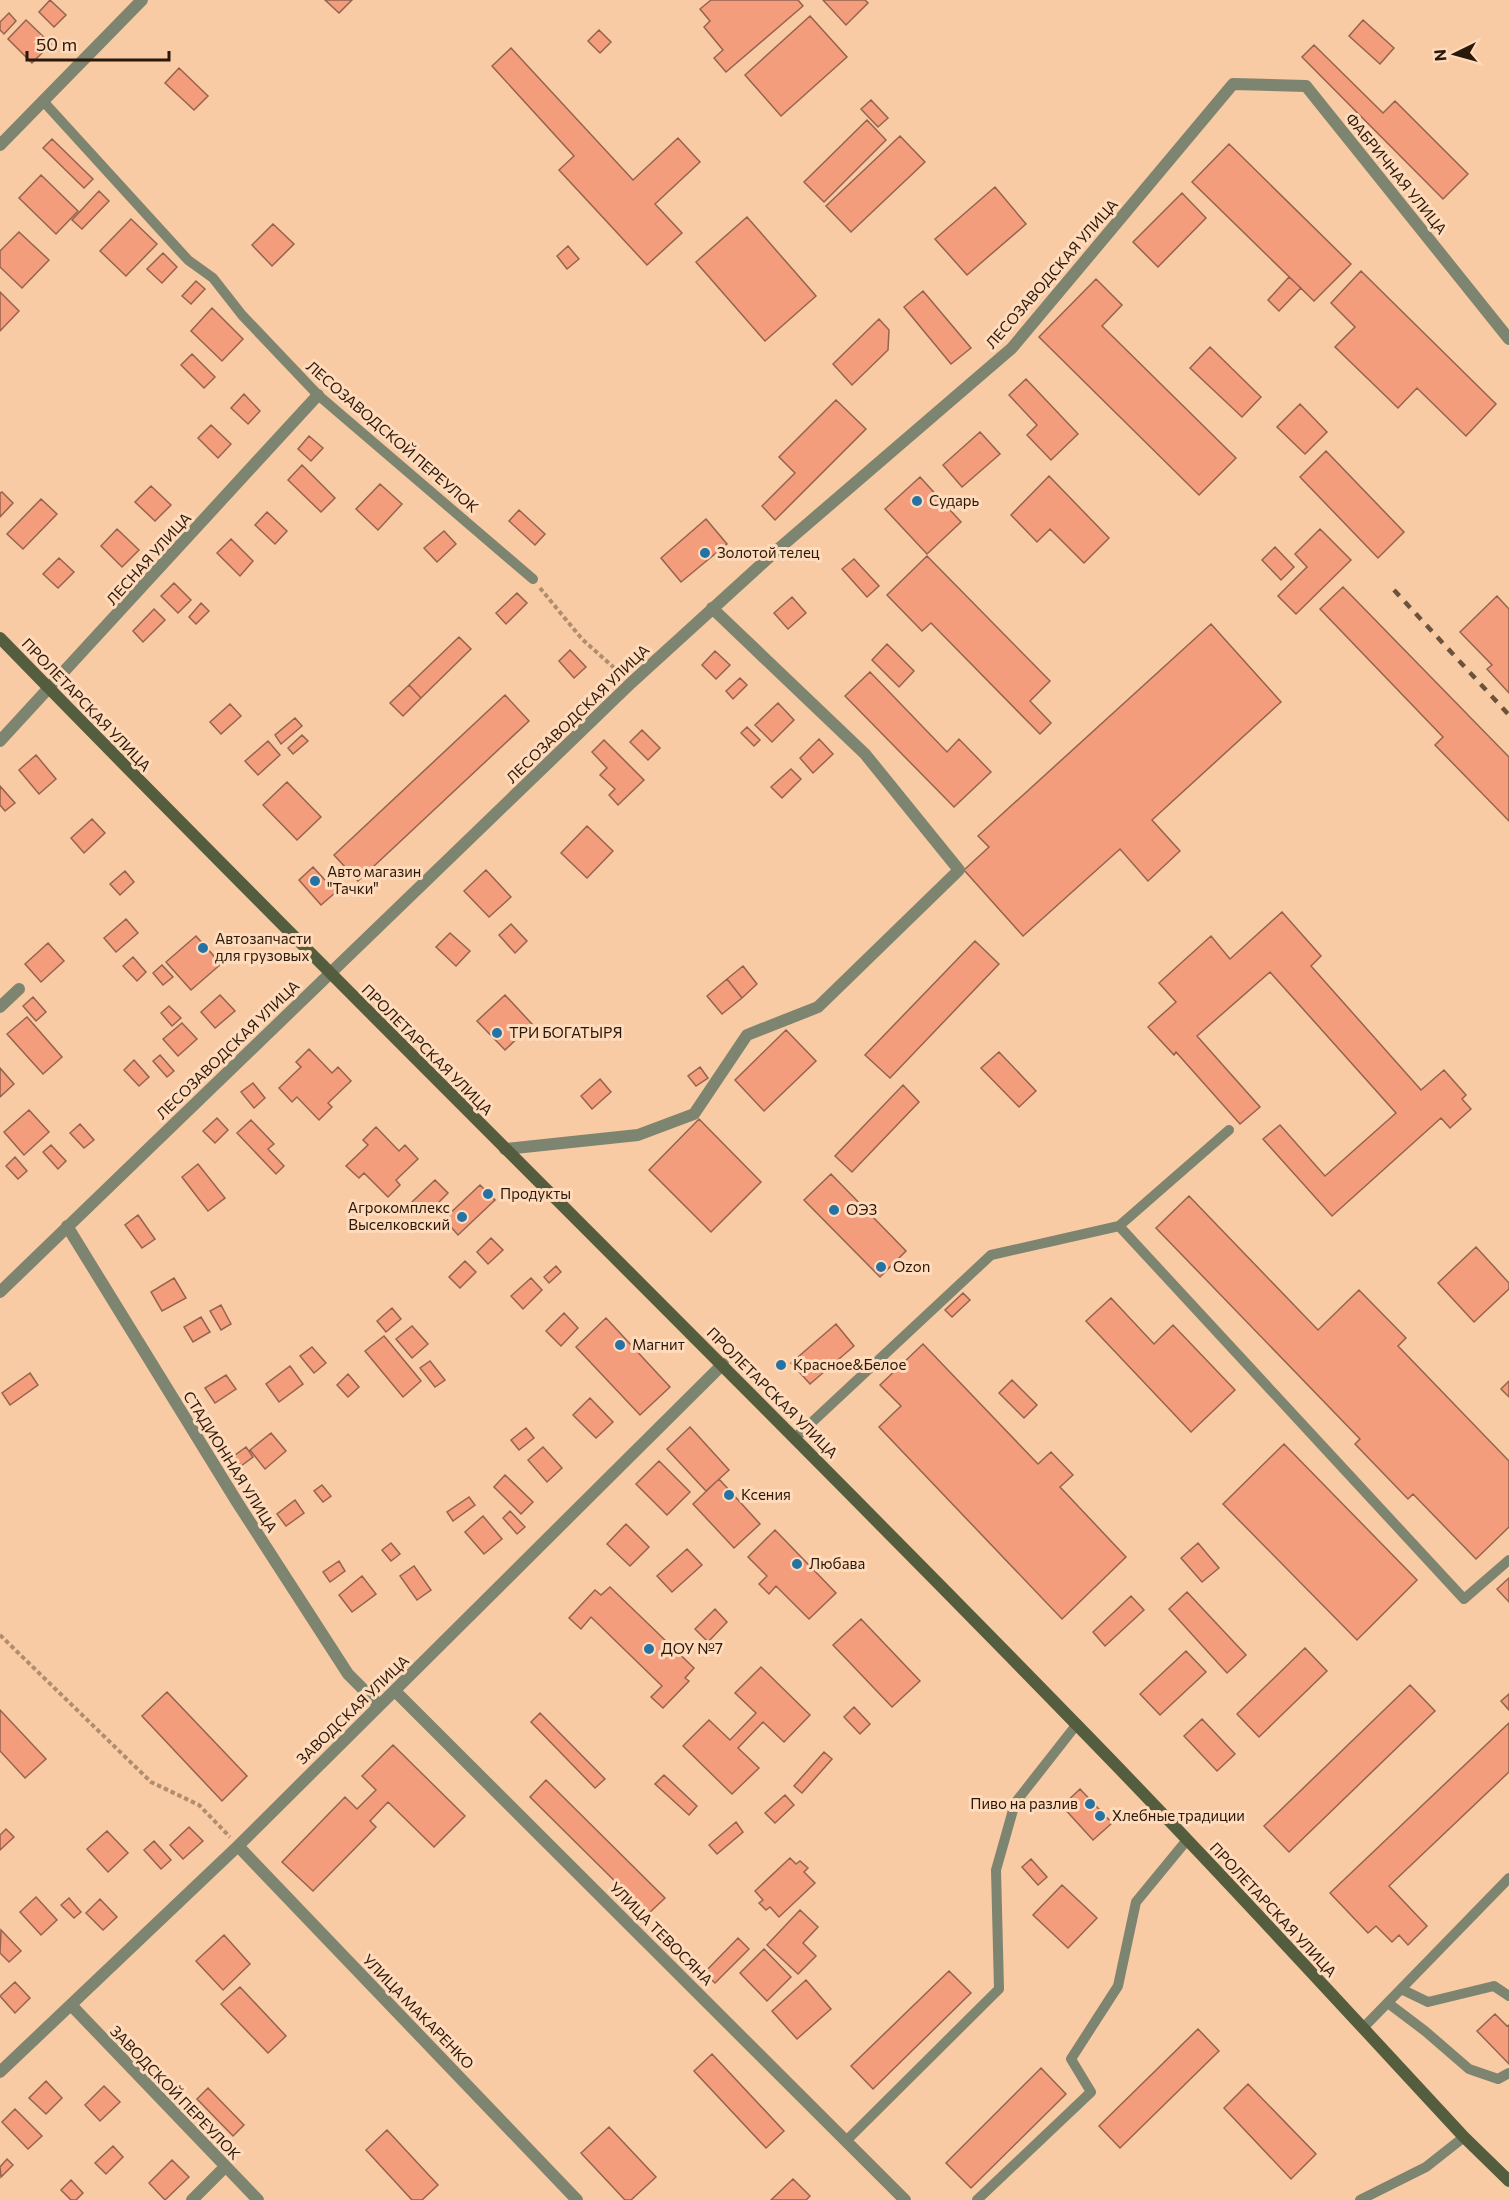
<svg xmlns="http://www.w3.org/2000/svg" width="1509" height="2200" viewBox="0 0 1509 2200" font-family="Commissioner,sans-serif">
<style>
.building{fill:#f39d7c;stroke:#96634f;stroke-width:1.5}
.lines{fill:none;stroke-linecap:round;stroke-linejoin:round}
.path{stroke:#b08d6e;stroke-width:4;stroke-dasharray:4.5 3;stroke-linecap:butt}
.lane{stroke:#7d846f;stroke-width:10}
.street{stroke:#7d846f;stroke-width:12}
.secondary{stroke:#545e3f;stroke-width:12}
.rail{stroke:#6c523b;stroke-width:4.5;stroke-dasharray:8 8;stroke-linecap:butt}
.poi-dot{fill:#2572a5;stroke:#ffdabb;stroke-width:2}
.labels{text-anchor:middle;stroke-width:6;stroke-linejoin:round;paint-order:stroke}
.street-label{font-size:15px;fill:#2a190a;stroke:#ffdabb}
.poi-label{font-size:15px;fill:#2a190a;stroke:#ffdabb;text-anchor:start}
</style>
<rect width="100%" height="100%" fill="#f8cba4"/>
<path class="building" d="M50 0 66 15 54 27 39 12Z
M325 0H352L339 13Z
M711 0H798L803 6 726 72 714 58 723 50 704 27 710 21 700 9Z
M823 0H865L868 3 846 25Z
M9 13 16 21 4 34 0 30V22Z
M810 16 847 57 781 116 745 75Z
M26 20 51 44 32 63 8 39Z
M1363 20 1394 48 1380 64 1349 36Z
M599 30 611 42 600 53 588 41Z
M1314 45 1383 113 1395 101 1468 174 1443 199 1302 57Z
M511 48 633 180 678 138 700 162 655 204 682 233 647 265 559 170 574 156 492 66Z
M179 68 208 96 194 110 165 83Z
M871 100 888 118 878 127 861 109Z
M867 120 886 140 824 202 804 182Z
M900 136 925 162 851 232 826 206Z
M52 139 93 179 84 188 43 148Z
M1229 144 1351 264 1314 301 1192 182Z
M41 175 78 211 56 234 19 198Z
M995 187 1026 224 967 275 935 239Z
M99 191 109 201 82 229 72 220Z
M1182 193 1206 218 1158 267 1133 242Z
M747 217 816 296 765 341 696 262Z
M131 219 157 244 126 276 100 251Z
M273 224 294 244 272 266 252 245Z
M19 232 49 260 22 288 0 267V251Z
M568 246 579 259 567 269 557 256Z
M163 253 177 267 162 283 147 269Z
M1361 271 1496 404 1466 436 1417 388 1398 408 1335 347 1355 327 1331 303Z
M1289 277 1301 288 1279 311 1268 300Z
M1096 279 1122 305 1102 326 1236 458 1199 495 1039 337Z
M196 281 205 289 191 304 182 296Z
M923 291 971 348 951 364 904 307Z
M0 292 19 311 0 331Z
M212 308 243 339 222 361 191 331Z
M879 319 889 330 888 350 852 385 833 364Z
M1210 347 1261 397 1242 417 1190 368Z
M192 354 215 377 204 388 181 365Z
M1026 379 1078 434 1051 460 1027 435 1037 425 1009 395Z
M244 394 260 411 248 424 231 408Z
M836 400 866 429 775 520 762 506 795 473 779 457Z
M1300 404 1327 432 1305 454 1277 427Z
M211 425 231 444 218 458 198 438Z
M980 432 1000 454 962 487 943 465Z
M309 436 323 448 311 461 298 449Z
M1326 451 1404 532 1378 558 1300 477Z
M302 465 335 498 321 512 288 480Z
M1049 476 1109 538 1084 563 1050 529 1037 542 1011 515Z
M920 477 961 522 927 554 885 509Z
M380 484 402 504 378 530 356 509Z
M151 486 171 505 155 521 135 502Z
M2 492 13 503 0 517V493Z
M41 499 57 514 23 549 7 534Z
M519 510 545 534 535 545 509 521Z
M267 512 287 531 275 544 255 525Z
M706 519 727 544 681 582 661 558Z
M117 529 139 550 122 567 101 546Z
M1320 529 1351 560 1296 614 1278 596 1307 567 1295 554Z
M444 531 456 544 437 562 424 548Z
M231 539 253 561 240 576 217 553Z
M1275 547 1294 567 1281 580 1262 560Z
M927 556 1050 681 1030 701 1051 723 1040 734 931 623 922 631 887 595Z
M59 558 74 572 58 588 43 574Z
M854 559 879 586 867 597 842 569Z
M174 583 191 600 178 613 161 596Z
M1343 587 1509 757V821L1435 745 1443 737 1320 609Z
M517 593 527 603 506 624 496 613Z
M1497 596 1509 609V693L1487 669 1492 665 1460 632Z
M792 597 806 613 788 629 774 613Z
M201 603 209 611 196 624 189 617Z
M154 609 165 620 143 642 133 631Z
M1211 624 1281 702 1152 820 1180 851 1148 881 1120 849 1023 936 964 870 989 847 978 836Z
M459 637 471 649 421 698 409 685Z
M887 644 914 671 899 687 872 660Z
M570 650 586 667 574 678 559 661Z
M715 651 730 665 716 679 702 665Z
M870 672 947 752 959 739 991 772 954 807 845 696Z
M740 678 747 685 733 699 726 691Z
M409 685 421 698 403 716 390 703Z
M505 695 529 721 358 881 334 855Z
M778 703 794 720 772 742 755 725Z
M230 704 241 716 221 734 210 722Z
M295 718 302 726 281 744 275 735Z
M747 727 760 740 754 746 741 733Z
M642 730 660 748 648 760 630 742Z
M302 735 308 741 293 754 288 748Z
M819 739 833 754 813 773 800 758Z
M604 740 644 780 618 805 609 795 615 789 600 775 607 768 592 752Z
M268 741 280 755 258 775 245 761Z
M36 755 56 779 39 794 19 770Z
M791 769 801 779 782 798 771 787Z
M287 782 321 817 297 840 263 805Z
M0 786 15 803 5 811 0 805Z
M92 819 105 833 84 853 71 838Z
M587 826 613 851 587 878 561 853Z
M313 867 336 892 321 905 299 880Z
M486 870 511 897 489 917 464 891Z
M125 871 134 882 120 895 110 884Z
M1282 912 1321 956 1311 966 1421 1090 1444 1070 1466 1095 1462 1099 1471 1109 1450 1128 1441 1118 1332 1216 1263 1139 1280 1125 1325 1176 1396 1113 1270 972 1197 1036 1260 1107 1240 1124 1176 1052 1174 1055 1148 1027 1176 1002 1159 983 1211 936 1230 959Z
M126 919 138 933 116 952 104 938Z
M511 924 527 941 515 953 499 935Z
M450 933 470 951 456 966 436 947Z
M196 936 221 964 191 990 166 962Z
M975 941 999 964 890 1078 865 1055Z
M48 943 64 961 41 982 25 964Z
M133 957 146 972 137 981 123 966Z
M162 965 173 977 163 985 153 973Z
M743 966 757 984 742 998 727 979Z
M727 979 742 998 722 1014 707 996Z
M220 995 235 1011 215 1028 201 1012Z
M505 995 532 1024 505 1050 477 1021Z
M33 997 46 1012 36 1021 23 1006Z
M169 1006 181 1018 172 1026 161 1013Z
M27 1017 62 1057 43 1074 7 1034Z
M182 1023 197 1039 178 1056 163 1039Z
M786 1030 816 1061 764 1111 735 1080Z
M309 1049 332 1073 338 1067 351 1081 328 1103 332 1107 319 1120 297 1097 292 1102 279 1088 301 1067 296 1062Z
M999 1052 1036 1091 1019 1107 981 1068Z
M160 1055 174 1071 167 1077 153 1061Z
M134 1060 149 1077 139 1086 124 1070Z
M700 1067 708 1078 696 1086 688 1076Z
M0 1068 14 1084 0 1097Z
M600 1079 611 1092 592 1109 581 1096Z
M253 1083 265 1098 254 1108 241 1092Z
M903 1085 919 1102 852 1172 835 1156Z
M29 1110 49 1132 24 1155 4 1132Z
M217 1118 228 1130 215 1143 203 1131Z
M699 1119 761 1182 711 1232 649 1170Z
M251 1120 274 1144 268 1149 284 1166 276 1174 237 1133Z
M80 1124 94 1140 84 1148 70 1133Z
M376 1127 399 1151 405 1145 418 1159 396 1180 400 1185 388 1197 364 1173 359 1178 346 1166 368 1145 363 1140Z
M51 1145 66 1161 58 1169 43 1152Z
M15 1157 27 1171 18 1179 6 1166Z
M198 1164 225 1198 208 1211 182 1177Z
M831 1174 906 1251 880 1277 804 1200Z
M435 1180 448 1193 426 1215 412 1202Z
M480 1185 495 1200 458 1235 444 1219Z
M1189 1196 1318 1330 1359 1290 1406 1338 1398 1346 1509 1461V1527L1476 1559 1413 1494 1408 1499 1355 1444 1360 1439 1156 1228Z
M138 1215 155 1239 142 1248 125 1225Z
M491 1238 503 1250 488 1264 477 1252Z
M1476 1247 1509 1283V1289L1474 1322 1438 1283Z
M465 1261 476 1272 460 1288 449 1277Z
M556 1266 561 1272 549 1283 544 1277Z
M174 1278 186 1298 162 1311 151 1292Z
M531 1278 542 1290 523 1309 511 1296Z
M963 1293 970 1300 952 1317 945 1310Z
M1111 1298 1154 1344 1173 1325 1235 1390 1191 1432 1086 1321Z
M221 1305 231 1324 221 1330 210 1311Z
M392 1308 401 1319 386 1332 377 1321Z
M564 1313 578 1328 561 1346 546 1331Z
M201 1317 210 1332 193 1342 184 1327Z
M606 1318 670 1387 640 1415 576 1347Z
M836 1324 854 1346 810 1384 791 1363Z
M412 1326 428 1344 412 1358 396 1339Z
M384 1336 421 1381 403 1397 365 1351Z
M923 1344 1038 1464 1051 1452 1073 1475 1060 1487 1126 1557 1062 1619 879 1427 901 1406 880 1385Z
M312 1347 326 1363 314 1373 300 1356Z
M430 1361 445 1380 435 1387 420 1368Z
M290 1366 303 1384 279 1402 266 1384Z
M30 1373 38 1385 10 1405 2 1393Z
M348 1374 359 1387 348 1397 337 1385Z
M226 1375 236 1389 215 1403 205 1388Z
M1012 1380 1037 1405 1024 1418 999 1393Z
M1509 1381V1397L1501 1389Z
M590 1398 613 1422 596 1438 573 1415Z
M690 1427 729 1470 706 1491 667 1449Z
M526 1428 534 1438 519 1450 511 1440Z
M271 1433 286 1451 265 1469 250 1450Z
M1284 1444 1417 1580 1357 1640 1223 1504Z
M246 1447 253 1457 241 1466 234 1456Z
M543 1447 562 1468 547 1482 528 1460Z
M659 1461 690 1492 667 1515 636 1484Z
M505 1475 533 1502 521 1514 494 1487Z
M719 1479 760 1524 734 1548 693 1504Z
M322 1485 331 1496 323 1502 314 1491Z
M469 1497 475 1505 453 1521 447 1512Z
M295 1500 304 1513 286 1526 277 1514Z
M510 1511 525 1527 517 1534 503 1518Z
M483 1516 502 1539 484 1554 465 1532Z
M626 1524 649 1547 630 1566 607 1544Z
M775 1530 836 1593 809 1619 776 1586 769 1594 759 1584 767 1576 748 1557Z
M391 1543 400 1554 391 1561 382 1550Z
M1198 1543 1219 1568 1202 1582 1181 1558Z
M687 1549 702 1565 672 1592 657 1576Z
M339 1561 345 1571 330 1582 323 1572Z
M414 1566 431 1590 417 1600 400 1576Z
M362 1576 376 1594 352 1612 339 1595Z
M1509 1578V1602L1497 1589Z
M610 1587 694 1668 685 1678 689 1681 663 1708 651 1697 662 1686 591 1617 581 1629 569 1618 595 1590 601 1595Z
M1187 1592 1246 1655 1227 1673 1169 1609Z
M1131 1596 1144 1610 1105 1646 1093 1632Z
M715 1609 727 1622 708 1642 695 1629Z
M861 1619 920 1681 892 1707 833 1645Z
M1305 1648 1327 1671 1259 1737 1237 1714Z
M1186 1651 1206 1672 1160 1715 1140 1694Z
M761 1667 810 1715 784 1742 763 1722 738 1748 759 1768 732 1794 683 1746 709 1720 730 1740 756 1713 735 1693Z
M1410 1685 1435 1711 1289 1852 1264 1826Z
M167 1692 247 1776 222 1801 142 1716Z
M1509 1694V1710L1501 1701Z
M854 1707 870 1724 860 1734 844 1717Z
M0 1710 46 1759 25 1778 0 1751Z
M540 1713 605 1779 595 1788 531 1722Z
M1202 1719 1235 1754 1217 1771 1184 1736Z
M1509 1723V1772L1389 1886 1427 1926 1408 1945 1399 1935 1392 1942 1376 1926 1368 1933 1330 1893Z
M393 1745 465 1816 434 1847 388 1802 370 1821 376 1827 313 1891 282 1862 345 1797 357 1809 376 1790 362 1776Z
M824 1752 832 1759 802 1793 794 1786Z
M664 1775 697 1806 689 1815 655 1784Z
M546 1780 665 1898 648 1914 530 1797Z
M1080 1789 1112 1823 1093 1840 1062 1806Z
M785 1795 794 1805 775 1823 765 1813Z
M736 1822 743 1832 717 1854 709 1845Z
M189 1827 203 1841 183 1859 170 1845Z
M6 1829 14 1837 0 1850V1835Z
M107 1831 128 1853 108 1872 87 1849Z
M154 1841 171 1860 161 1869 144 1850Z
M790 1858 796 1864 800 1861 808 1868 804 1872 815 1883 779 1917 770 1907 766 1910 759 1903 763 1900 755 1891Z
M1031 1859 1047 1877 1038 1885 1022 1867Z
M1062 1885 1097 1918 1068 1948 1033 1915Z
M36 1897 57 1920 41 1935 20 1912Z
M69 1898 81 1912 74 1918 61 1905Z
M100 1899 117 1917 103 1930 86 1913Z
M800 1910 818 1927 803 1943 816 1956 798 1974 767 1945Z
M1 1930 21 1951 9 1962 0 1953Z
M224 1935 250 1964 223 1990 196 1961Z
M738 1938 749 1949 715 1983 704 1973Z
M764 1949 791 1977 767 2001 740 1973Z
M949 1971 971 1993 873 2089 851 2066Z
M806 1980 831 2009 797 2039 772 2011Z
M15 1982 30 1998 15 2013 0 1996Z
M240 1987 286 2036 268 2053 221 2004Z
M1495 2014 1507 2026 1509 2025V2064L1477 2031Z
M1198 2029 1219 2051 1120 2148 1099 2126Z
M712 2054 784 2131 766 2148 694 2071Z
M1041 2068 1066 2094 971 2188 946 2163Z
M46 2081 62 2098 46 2114 29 2098Z
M1248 2084 1316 2154 1291 2179 1224 2108Z
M104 2086 120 2102 100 2121 85 2105Z
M208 2088 244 2125 233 2136 197 2099Z
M15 2109 42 2136 28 2149 2 2122Z
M609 2127 656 2177 631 2200H625L581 2153Z
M387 2130 438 2185 422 2200H412L366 2150Z
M113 2146 123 2157 106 2174 95 2163Z
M7 2159 13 2165 1 2177 0 2167Z
M172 2160 189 2177 165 2200 149 2183Z
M793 2179 810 2196 806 2200H771Z
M71 2180 83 2193 76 2200H71L61 2190Z"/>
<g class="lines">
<path class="path" d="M540 588 582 639 621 674
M0 1635 151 1782 199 1805 230 1837"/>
<path class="lane" d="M43 101 188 260 213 278 242 315 318 395 533 579
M1119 1226 1229 1130
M795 1438 991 1255 1119 1226 1464 1599 1509 1560
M1401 1989 1428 2002 1494 1986 1509 1996
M1388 2003 1425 2031 1469 2069 1498 2079 1509 2073
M1363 2028 1509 1878
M847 2140 999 1989 996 1870 1015 1803 1077 1724
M977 2200 1091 2092 1071 2059 1118 1986 1136 1902 1187 1840
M1360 2200 1426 2167 1464 2137"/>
<path class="street" d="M0 145 142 0
M0 741 318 395
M0 1007 19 989
M505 1149 638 1135 694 1114 747 1035 818 1007 959 870 865 754 712 608
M67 1226 237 1502 348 1674 379 1705
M0 1292 631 683 776 551 1012 348 1233 84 1306 86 1509 339
M395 1691 905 2200
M238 1846 577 2200
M71 2005 258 2200
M0 2072 238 1846 723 1364
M192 2200 225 2167"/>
<path class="secondary" d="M0 638C355 1003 720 1358 1075 1723 1207 1858 1335 1998 1464 2137L1509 2181"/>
<path class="rail" d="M1394 590 1509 715"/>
</g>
<g class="poi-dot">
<circle cx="917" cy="501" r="6"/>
<circle cx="705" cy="553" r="6"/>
<circle cx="315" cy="881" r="6"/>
<circle cx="203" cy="948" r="6"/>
<circle cx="497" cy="1033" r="6"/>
<circle cx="488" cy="1194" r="6"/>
<circle cx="834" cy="1210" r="6"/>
<circle cx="462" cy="1217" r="6"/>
<circle cx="881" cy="1267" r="6"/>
<circle cx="620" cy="1345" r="6"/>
<circle cx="781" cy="1365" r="6"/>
<circle cx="729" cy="1495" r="6"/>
<circle cx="797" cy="1564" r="6"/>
<circle cx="649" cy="1649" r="6"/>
<circle cx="1090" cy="1804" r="6"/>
<circle cx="1100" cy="1816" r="6"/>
</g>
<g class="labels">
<g class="street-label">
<text transform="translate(1396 174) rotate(51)" y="5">ФАБРИЧНАЯ УЛИЦА</text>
<text transform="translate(1052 274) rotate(-49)" y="5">ЛЕСОЗАВОДСКАЯ УЛИЦА</text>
<text transform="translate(392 437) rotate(41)" y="5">ЛЕСОЗАВОДСКОЙ ПЕРЕУЛОК</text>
<text transform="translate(149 559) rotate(-48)" y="5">ЛЕСНАЯ УЛИЦА</text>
<text transform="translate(86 705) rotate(46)" y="5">ПРОЛЕТАРСКАЯ УЛИЦА</text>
<text transform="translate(578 714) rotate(-44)" y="5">ЛЕСОЗАВОДСКАЯ УЛИЦА</text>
<text transform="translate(228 1050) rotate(-44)" y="5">ЛЕСОЗАВОДСКАЯ УЛИЦА</text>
<text transform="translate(427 1050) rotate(45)" y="5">ПРОЛЕТАРСКАЯ УЛИЦА</text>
<text transform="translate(772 1393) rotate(45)" y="5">ПРОЛЕТАРСКАЯ УЛИЦА</text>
<text transform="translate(230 1462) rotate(58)" y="5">СТАДИОННАЯ УЛИЦА</text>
<text transform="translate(353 1710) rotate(-44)" y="5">ЗАВОДСКАЯ УЛИЦА</text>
<text transform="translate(1273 1910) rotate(47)" y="5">ПРОЛЕТАРСКАЯ УЛИЦА</text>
<text transform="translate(661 1934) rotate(45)" y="5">УЛИЦА ТЕВОСЯНА</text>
<text transform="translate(418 2012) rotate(46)" y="5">УЛИЦА МАКАРЕНКО</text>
<text transform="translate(175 2093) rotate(46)" y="5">ЗАВОДСКОЙ ПЕРЕУЛОК</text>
</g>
<g class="poi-label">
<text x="929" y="506">Сударь</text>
<text x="717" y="558">Золотой телец</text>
<text x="327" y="877">Авто магазин<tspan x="327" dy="17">"Тачки"</tspan></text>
<text x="215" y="944">Автозапчасти<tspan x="215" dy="17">для грузовых</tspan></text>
<text x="509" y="1038">ТРИ БОГАТЫРЯ</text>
<text x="500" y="1199">Продукты</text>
<text x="450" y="1213" text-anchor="end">Агрокомплекс<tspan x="450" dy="17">Выселковский</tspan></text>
<text x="846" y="1215">ОЭЗ</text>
<text x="893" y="1272">Ozon</text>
<text x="632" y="1350">Магнит</text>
<text x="793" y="1370">Красное&amp;Белое</text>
<text x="741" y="1500">Ксения</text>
<text x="809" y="1569">Любава</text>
<text x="661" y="1654">ДОУ №7</text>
<text x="1078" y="1809" text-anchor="end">Пиво на разлив</text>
<text x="1112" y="1821">Хлебные традиции</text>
</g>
</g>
<g transform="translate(1455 54) rotate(265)" stroke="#ffdabb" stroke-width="4.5" paint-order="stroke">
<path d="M0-4.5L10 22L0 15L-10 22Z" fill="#2a190a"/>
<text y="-9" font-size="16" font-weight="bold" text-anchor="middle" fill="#2a190a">N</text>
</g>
<path d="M27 51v9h142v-9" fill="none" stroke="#2a190a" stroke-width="3"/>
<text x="36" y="51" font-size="18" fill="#2a190a" stroke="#ffdabb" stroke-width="4.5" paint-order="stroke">50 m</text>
</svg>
